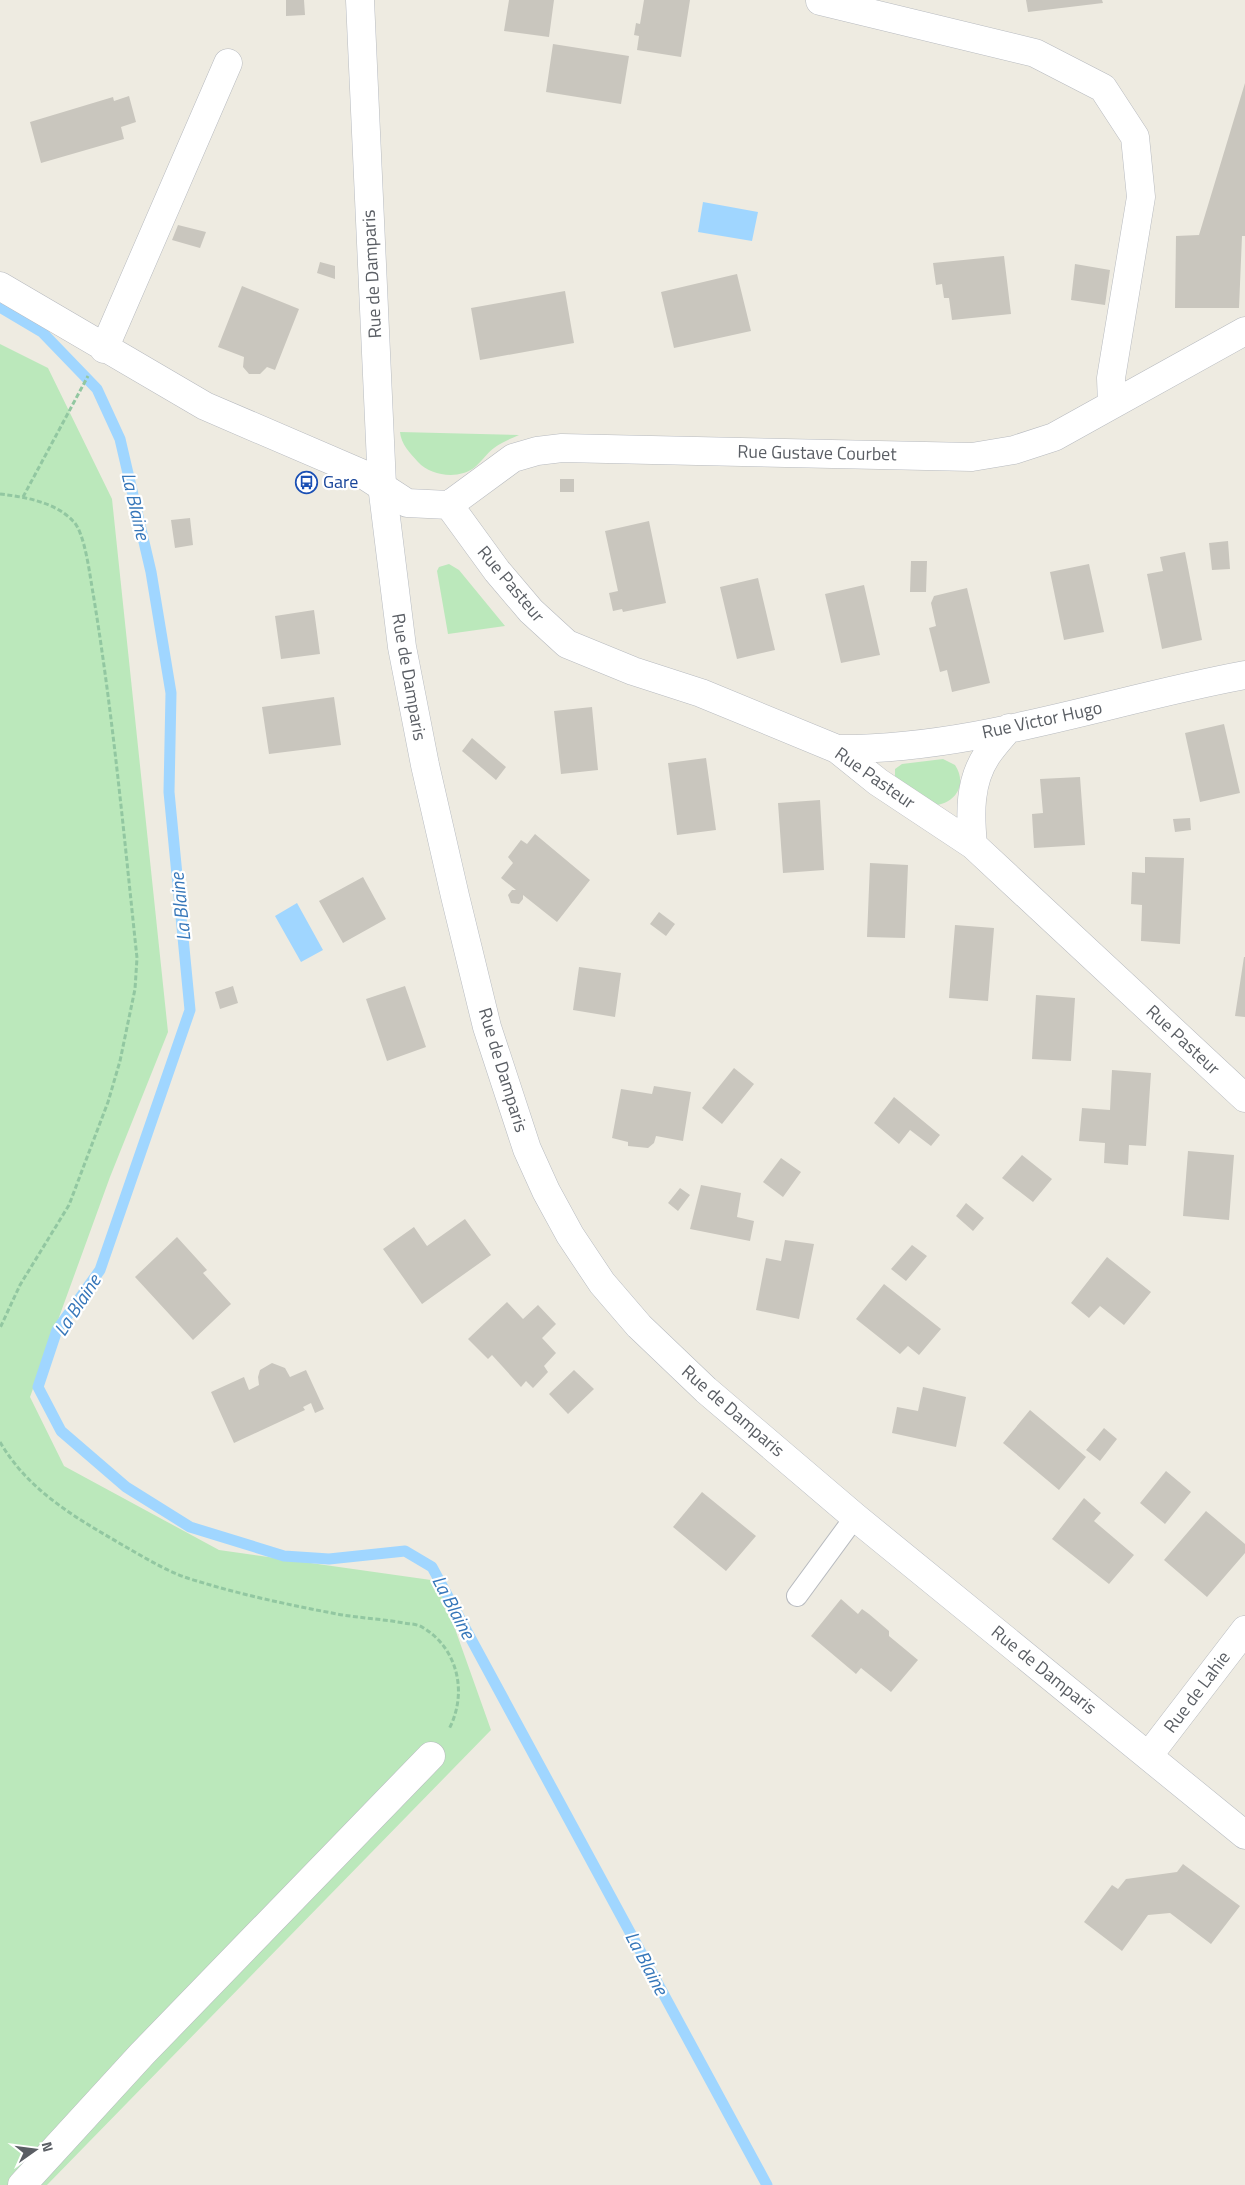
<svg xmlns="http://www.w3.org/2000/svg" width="1245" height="2185" viewBox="0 0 1245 2185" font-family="'Titillium Web',sans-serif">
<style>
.green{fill:#bbe8bb}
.water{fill:#a0d6ff}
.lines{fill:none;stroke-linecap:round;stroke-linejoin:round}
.stream{stroke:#a0d6ff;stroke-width:11}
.building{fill:#c9c6be}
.service-casing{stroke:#b7babf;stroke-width:22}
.minor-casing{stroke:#b7babf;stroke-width:29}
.secondary-casing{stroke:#b7bbc1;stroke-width:29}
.path{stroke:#92c7a1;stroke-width:3;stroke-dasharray:5 2.5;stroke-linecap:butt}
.service{stroke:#fff;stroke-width:20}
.minor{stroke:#fff;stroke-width:28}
.secondary{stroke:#fff;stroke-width:28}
.labels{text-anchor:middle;stroke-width:4.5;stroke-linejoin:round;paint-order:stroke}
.street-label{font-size:18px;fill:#5a5e64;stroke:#fff}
.transit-label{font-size:18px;fill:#164399;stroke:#fff;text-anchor:start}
.water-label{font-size:19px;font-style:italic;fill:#3576b9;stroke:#fff}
</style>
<rect width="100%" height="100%" fill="#eeebe1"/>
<path class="green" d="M0 344 48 368 112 499 168 1032 110 1177 30 1397 64 1466 219 1550 438 1581 491 1730 47 2185H0Z
M400 432 519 435C510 439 502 442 494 448 487 453 482 461 475 467 459 480 431 476 418 462 410 453 401 444 400 432Z
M449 564 459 570 505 626 448 634 437 571 439 567Z
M943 759 955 765C967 783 957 802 937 805L895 777V769L902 764Z"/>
<path class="water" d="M703 202 758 212 752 241 698 232Z
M297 903 323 950 301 962 275 916Z"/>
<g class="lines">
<path class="stream" d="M0 307 42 332 97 389 120 439 151 572 171 693 169 792 190 1010 100 1270 57 1330 38 1387 61 1431 126 1487 190 1527 284 1556 329 1559 405 1551 432 1567 767 2185"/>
</g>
<path class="building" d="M286 0H304L305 15 286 16Z
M509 0H554L549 37 504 31Z
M644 0H690L681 57 637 50 639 36 634 35 636 23 640 24Z
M1026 0H1102L1103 3 1028 12Z
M553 44 629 56 621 104 546 92Z
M1245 83V236H1242L1239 308H1175L1176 236 1199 235Z
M129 96 136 122 121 127 124 139 41 163 30 122 113 97 114 101Z
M178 225 206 232 200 248 172 240Z
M1004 256 1011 314 952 320 949 298H944L942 284 936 285 933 263Z
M320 262 335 266V279L317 273Z
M1075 264 1110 270 1105 305 1071 300Z
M737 274 751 331 674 348 661 292Z
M242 286 299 309 275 370 267 367 260 374H249L243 367 244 357 218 347Z
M565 291 574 343 480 360 471 308Z
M560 479H574V492H560Z
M190 518 193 545 175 548 171 520Z
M649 521 666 603 623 612 622 609 613 611 609 593 618 591 605 531Z
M1228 541 1230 569 1212 570 1209 543Z
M1185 552 1202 640 1162 649 1147 574 1163 571 1160 557Z
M911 561H927L926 592H910Z
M1089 564 1104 632 1064 640 1050 572Z
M758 578 775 650 737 659 720 587Z
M864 585 880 655 841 663 825 594Z
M967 588 990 683 952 692 947 670 940 672 929 628 936 626 931 603 934 596Z
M314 610 320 654 281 659 275 616Z
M334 697 341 745 269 754 262 707Z
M592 707 598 770 561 774 554 711Z
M1224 724 1240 793 1200 802 1185 733Z
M472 738 506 767 496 780 462 751Z
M706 758 716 830 677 835 668 763Z
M1080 777 1085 845 1034 848 1032 814 1043 813 1040 779Z
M820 800 824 870 783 873 778 803Z
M1190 818 1191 830 1175 832 1173 819Z
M535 834 590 880 557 922 523 895V899L519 904 511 903 508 895 512 890H516L501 878 513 863 508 857 521 840 527 844Z
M1145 857 1184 858 1180 944 1141 941 1142 905 1131 904 1132 872 1145 873Z
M870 863 908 865 905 938 867 937Z
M363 877 386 919 343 943 319 901Z
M659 912 675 924 666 936 650 924Z
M955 925 994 928 988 1001 949 998Z
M1244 957H1245V1017L1235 1016Z
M579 967 621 973 615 1017 573 1010Z
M233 986 238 1003 220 1009 215 992Z
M405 986 426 1047 387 1061 366 999Z
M1036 995 1075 998 1071 1061 1032 1059Z
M734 1068 754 1084 722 1124 702 1108Z
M1112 1070 1151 1073 1146 1146 1129 1145 1128 1165 1104 1163 1105 1143 1079 1141 1082 1108 1110 1110Z
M654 1086 691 1092 683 1141 656 1136 654 1143 648 1148 628 1146V1142L612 1138 621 1089 652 1094Z
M894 1097 940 1135 931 1146 910 1130 899 1144 874 1123Z
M1188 1151 1234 1155 1229 1220 1183 1216Z
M1022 1155 1052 1179 1033 1202 1002 1178Z
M781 1158 801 1172 783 1197 763 1182Z
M701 1185 741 1193 737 1217 754 1221 750 1241 690 1229Z
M680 1188 690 1195 678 1211 668 1203Z
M966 1203 984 1218 973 1231 956 1216Z
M465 1219 491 1255 422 1304 383 1249 414 1227 427 1246Z
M177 1237 207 1270 203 1273 231 1304 193 1340 135 1277Z
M785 1240 814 1244 799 1319 756 1310 766 1258 781 1261Z
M912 1245 927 1256 906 1281 891 1269Z
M1107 1257 1151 1292 1124 1325 1100 1306 1089 1318 1071 1303Z
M884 1284 941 1329 919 1355 908 1346 900 1354 856 1319Z
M507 1302 523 1319 538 1305 556 1324 542 1338 556 1353 544 1366 548 1372 533 1388 526 1381 521 1387 492 1355 488 1359 468 1339Z
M272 1363 285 1368 290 1377 306 1370 324 1409 315 1413 311 1403 303 1407 305 1410 234 1443 211 1392 244 1377 249 1390 259 1385 258 1377 260 1370Z
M574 1370 594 1389 568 1414 549 1394Z
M923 1387 966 1397 956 1447 892 1433 897 1407 918 1411Z
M1030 1410 1086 1457 1059 1490 1003 1443Z
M1104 1428 1117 1439 1100 1461 1086 1450Z
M1166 1471 1191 1492 1165 1524 1140 1503Z
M702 1492 756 1536 726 1571 673 1527Z
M1084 1498 1101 1513 1094 1521 1134 1555 1109 1584 1052 1539Z
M1206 1511 1245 1544V1553L1207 1597 1164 1560Z
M841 1599 858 1614 862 1609 869 1614 889 1631V1636L918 1660 891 1692 861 1668 856 1674 811 1636Z
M1183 1864 1240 1906 1211 1944 1170 1913 1148 1915 1122 1951 1084 1922 1112 1885 1118 1889 1126 1879 1177 1872Z"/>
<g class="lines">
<defs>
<path id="service" d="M797 1596 855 1517"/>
<path id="minor" d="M820 1 1035 53 1103 88 1135 137 1141 197 1111 378 1112 404
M0 286 205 406 361 473 407 503 449 505 513 458 537 451 562 448 972 457 1014 450 1054 437 1245 331
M104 349 228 63
M449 505 497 571 531 611 567 644 633 671 701 693 837 749 878 782 973 845 1245 1098
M837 749C976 750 1109 700 1245 675
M973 845C970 814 969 782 987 755 993 746 1001 737 1009 728
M1149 1755 1245 1630
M22 2185 142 2054 431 1756"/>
<path id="secondary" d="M360 0 382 485 402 647 425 765 455 896 487 1027 527 1149 546 1191 570 1235 602 1283 639 1326 706 1390 855 1517 1245 1835"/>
</defs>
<use href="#service" class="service-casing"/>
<use href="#minor" class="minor-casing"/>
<use href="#secondary" class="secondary-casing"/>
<path class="path" d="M0 494C25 497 55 502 73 521 85 532 90 577 93 593 113 714 124 836 137 958L135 989 120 1061 108 1102 69 1205 20 1285 0 1328
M23 497 88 376
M0 1442C29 1492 78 1519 126 1547 149 1560 171 1574 197 1581 242 1595 290 1605 337 1614 359 1618 382 1619 404 1623 410 1624 417 1624 422 1627 458 1648 468 1693 449 1729"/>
<use href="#service" class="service"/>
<use href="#minor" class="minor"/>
<use href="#secondary" class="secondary"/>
</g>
<defs>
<symbol id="bus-ring" viewBox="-11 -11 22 22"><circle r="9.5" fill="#fff" stroke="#1a4fb4" stroke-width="1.5"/><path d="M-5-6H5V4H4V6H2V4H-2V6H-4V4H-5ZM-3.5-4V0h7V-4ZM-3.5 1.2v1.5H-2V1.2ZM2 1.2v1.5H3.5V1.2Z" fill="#1a4fb4"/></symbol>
</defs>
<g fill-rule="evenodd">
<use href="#bus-ring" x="294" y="470" width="25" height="25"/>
</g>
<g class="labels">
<g class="street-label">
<text transform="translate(372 274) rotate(-93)" y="6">Rue de Damparis</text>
<text transform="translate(817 453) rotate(1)" y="6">Rue Gustave Courbet</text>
<text transform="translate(511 584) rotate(50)" y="6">Rue Pasteur</text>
<text transform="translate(409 677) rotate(80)" y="6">Rue de Damparis</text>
<text transform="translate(1042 720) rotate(-12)" y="6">Rue Victor Hugo</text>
<text transform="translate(875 778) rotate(35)" y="6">Rue Pasteur</text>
<text transform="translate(1183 1040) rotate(43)" y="6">Rue Pasteur</text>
<text transform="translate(503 1070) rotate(73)" y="6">Rue de Damparis</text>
<text transform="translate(733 1411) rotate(41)" y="6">Rue de Damparis</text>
<text transform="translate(1044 1670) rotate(39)" y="6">Rue de Damparis</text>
<text transform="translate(1197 1692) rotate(-53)" y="6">Rue de Lahie</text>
</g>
<g class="transit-label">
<text x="323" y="488">Gare</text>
</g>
<g class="water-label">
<text transform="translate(136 506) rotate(77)" y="7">La Blaine</text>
<text transform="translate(180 907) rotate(-96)" y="7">La Blaine</text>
<text transform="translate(77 1305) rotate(-57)" y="7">La Blaine</text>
<text transform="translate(454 1607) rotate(62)" y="7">La Blaine</text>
<text transform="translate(647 1963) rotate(62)" y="7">La Blaine</text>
</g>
</g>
<g transform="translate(35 2150) rotate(76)" stroke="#ffffff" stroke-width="4" paint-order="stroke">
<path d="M0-4L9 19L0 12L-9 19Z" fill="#5a5e64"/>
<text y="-8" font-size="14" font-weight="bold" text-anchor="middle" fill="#5a5e64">N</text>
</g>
</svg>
